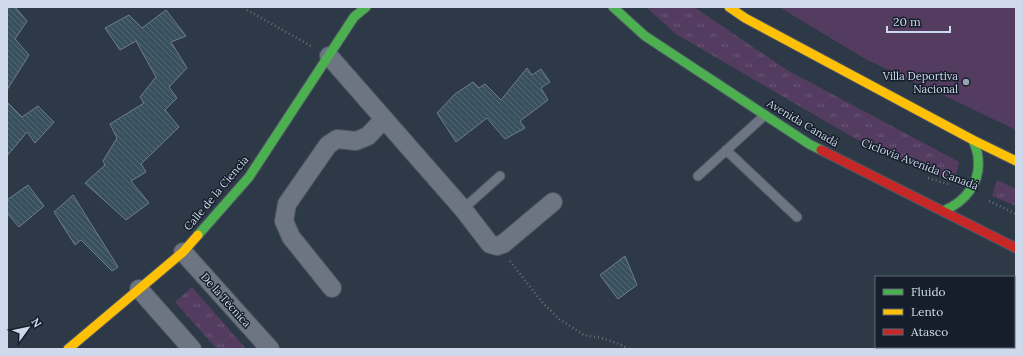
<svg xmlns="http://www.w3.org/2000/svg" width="1023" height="356" viewBox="0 0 1023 356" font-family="Lora,serif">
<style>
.grass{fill:url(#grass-tufts)}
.pitch{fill:#543c60}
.building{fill:url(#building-back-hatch);stroke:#717d88}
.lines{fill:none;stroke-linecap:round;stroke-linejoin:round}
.lane-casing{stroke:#4c5663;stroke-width:11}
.street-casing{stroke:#4c5663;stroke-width:20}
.fast-casing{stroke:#4c5663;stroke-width:11}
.slow-casing{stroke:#4c5663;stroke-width:11}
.jam-casing{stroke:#4c5663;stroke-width:11}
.path{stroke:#676f7b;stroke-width:2.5;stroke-dasharray:1 3;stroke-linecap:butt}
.lane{stroke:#6d7582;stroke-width:9}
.street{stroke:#6d7582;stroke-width:18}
.fast{stroke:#4caf50;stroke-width:9}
.slow{stroke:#ffc107;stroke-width:9}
.jam{stroke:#c62828;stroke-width:9}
.poi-dot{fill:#96a2b2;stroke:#161e2b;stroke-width:1.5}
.labels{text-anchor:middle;stroke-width:3;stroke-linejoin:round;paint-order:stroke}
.poi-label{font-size:11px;fill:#cedaeb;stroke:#161e2b;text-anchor:end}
.street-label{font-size:11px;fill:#cedaeb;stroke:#161e2b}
</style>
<defs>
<pattern id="grass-tufts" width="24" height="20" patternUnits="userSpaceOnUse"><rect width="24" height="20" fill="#543c60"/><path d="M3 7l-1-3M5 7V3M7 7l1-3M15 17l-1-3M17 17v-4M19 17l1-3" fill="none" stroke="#6b5877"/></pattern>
<pattern id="building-back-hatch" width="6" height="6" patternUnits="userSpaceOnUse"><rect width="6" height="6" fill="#39505f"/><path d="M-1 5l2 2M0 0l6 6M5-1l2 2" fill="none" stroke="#546976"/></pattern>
</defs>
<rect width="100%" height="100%" fill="#2e3948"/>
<path class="grass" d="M646 7H694L787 70 959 162 954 182 854 138 676 34Z
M997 180 1016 189V206L992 196Z
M192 287 246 349H217L175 302Z"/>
<path class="pitch" d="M779 7H1016V130L964 105 867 60Z"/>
<path class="building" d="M7 7H15L27 21 15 39 29 55 7 90Z
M166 10 186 36 171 42 187 68 169 87 177 98 165 110 179 127 141 164 146 172 131 181 149 203 126 220 85 183 105 165 103 161 117 138 110 124 144 103 140 97 156 77 136 41 120 50 105 28 129 15 142 28Z
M527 68 532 75 541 69 550 82 541 88 548 100 520 121 525 128 505 139 487 118 456 142 437 113 455 94 473 82 479 88 485 84 501 100Z
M7 102 22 117 38 106 54 122 35 143 27 132 7 156Z
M28 185 44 206 19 227 7 213V200Z
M73 195 118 267 112 271 81 240 75 245 54 212Z
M625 256 637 285 618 299 600 275Z"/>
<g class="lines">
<defs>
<path id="lane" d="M726 150 797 217
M698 176 765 115
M463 209 500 176"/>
<path id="street" d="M329 56 463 209 490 244 497 246 503 244 553 202
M183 252 270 349
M332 288 291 237 284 221 287 204 328 145 337 139 356 141 368 136 384 119
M139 289 192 349"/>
<path id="fast" d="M613 7 645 36 809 144 821 150
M943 211C965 202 981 183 978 158 978 152 975 146 973 140
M198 235 249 177 354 17 366 7"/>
<path id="slow" d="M729 7 745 18 973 140 1016 161
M68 349 183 252 198 235"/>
<path id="jam" d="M821 150 1016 248"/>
</defs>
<use href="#lane" class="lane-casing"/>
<use href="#street" class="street-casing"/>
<use href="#fast" class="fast-casing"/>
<use href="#slow" class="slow-casing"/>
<use href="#jam" class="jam-casing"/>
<path class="path" d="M247 10 311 46
M928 178 948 184
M989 201 1016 214
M510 261 542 302 559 319 584 335 602 338 619 344 629 349"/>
<use href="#lane" class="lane"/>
<use href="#street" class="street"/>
<use href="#fast" class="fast"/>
<use href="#slow" class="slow"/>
<use href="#jam" class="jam"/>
</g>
<circle class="poi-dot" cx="966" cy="82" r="4"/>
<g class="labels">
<g class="poi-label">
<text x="958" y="80">Villa Deportiva<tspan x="958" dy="13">Nacional</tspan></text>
</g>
<g class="street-label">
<text transform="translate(803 123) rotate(31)" y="4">Avenida Canadá</text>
<text transform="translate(920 164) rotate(21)" y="4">Ciclovía Avenida Canadá</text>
<text transform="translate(216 193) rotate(-50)" y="4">Calle de la Ciencia</text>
<text transform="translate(226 300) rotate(48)" y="4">De la Técnica</text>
</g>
</g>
<rect width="1023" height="356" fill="none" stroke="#cedaeb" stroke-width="16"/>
<rect x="875" y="276" width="140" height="72" fill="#161e2b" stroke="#606978"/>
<rect x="883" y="289" width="20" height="6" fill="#4caf50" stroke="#606978"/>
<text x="911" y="296" font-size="12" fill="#cedaeb">Fluido</text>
<rect x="883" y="309" width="20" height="6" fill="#ffc107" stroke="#606978"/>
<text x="911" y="316" font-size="12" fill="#cedaeb">Lento</text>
<rect x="883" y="329" width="20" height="6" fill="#c62828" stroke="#606978"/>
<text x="911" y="336" font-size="12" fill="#cedaeb">Atasco</text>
<g transform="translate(28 328) rotate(57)" stroke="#161e2b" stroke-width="3" paint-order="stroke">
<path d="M0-3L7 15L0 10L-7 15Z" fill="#cedaeb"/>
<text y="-6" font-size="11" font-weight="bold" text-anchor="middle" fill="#cedaeb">N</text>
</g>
<path d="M887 26v6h63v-6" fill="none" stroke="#cedaeb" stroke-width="2"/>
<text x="893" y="26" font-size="12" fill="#cedaeb" stroke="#161e2b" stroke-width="3" paint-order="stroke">20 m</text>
</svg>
